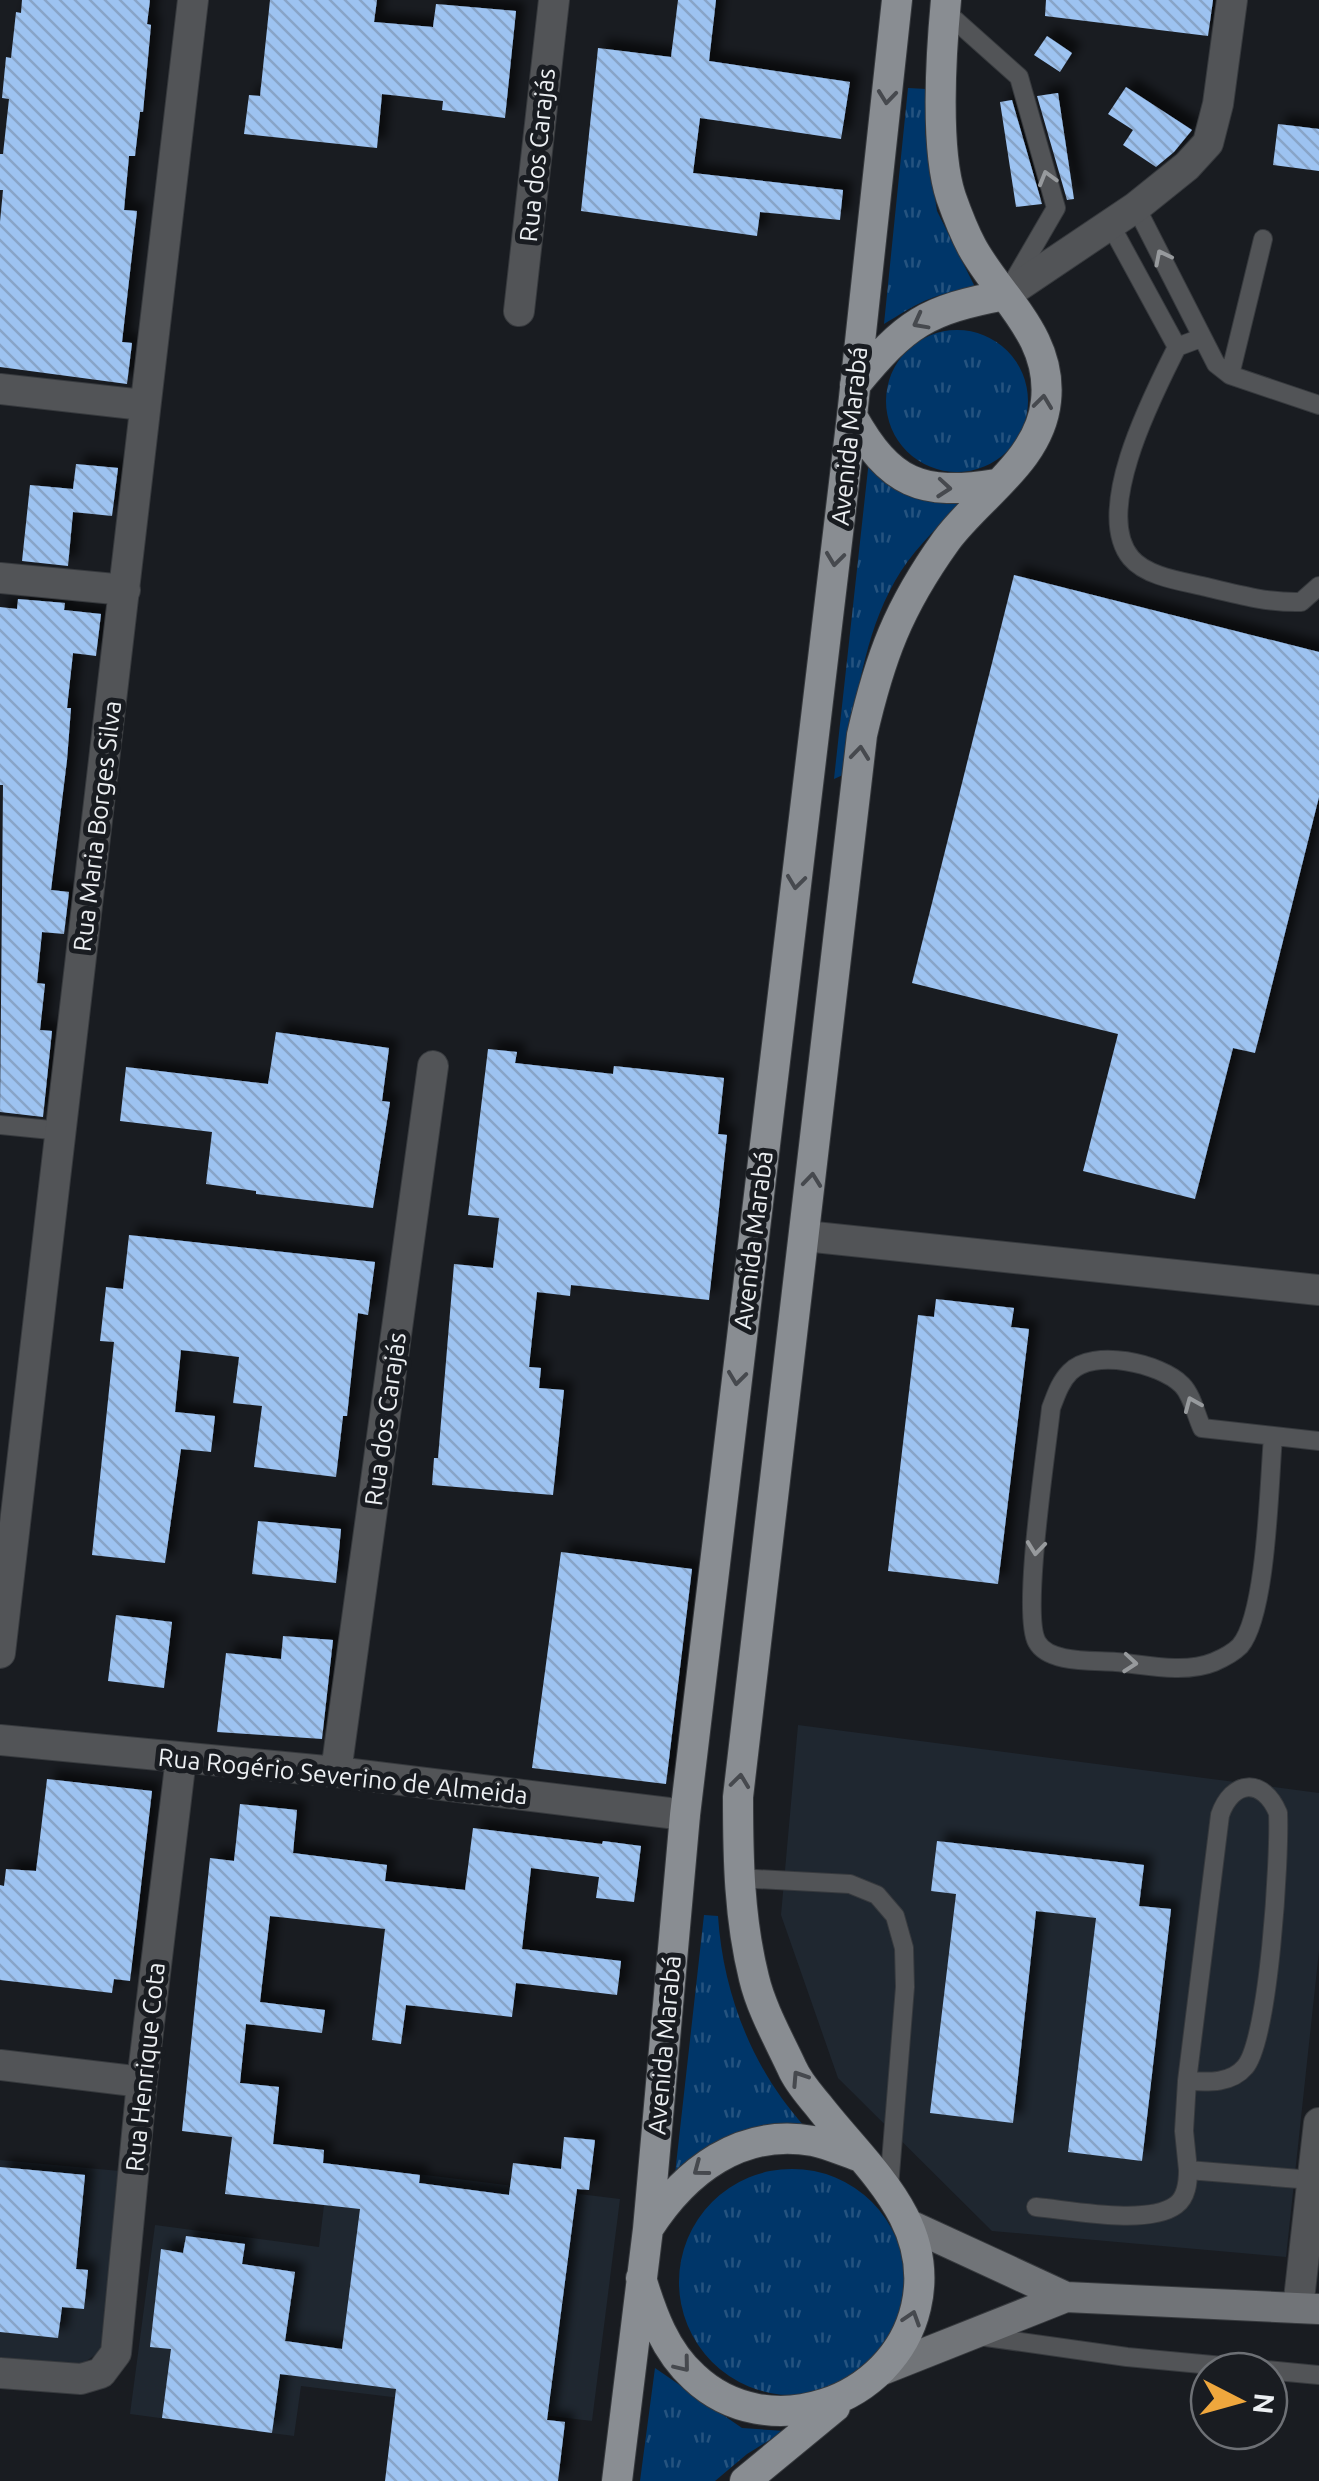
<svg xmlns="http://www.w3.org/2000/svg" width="1319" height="2481" viewBox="0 0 1319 2481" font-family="Ubuntu,sans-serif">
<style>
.built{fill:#1f2730}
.grass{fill:url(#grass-tufts)}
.building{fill:url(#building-back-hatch);filter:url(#shadow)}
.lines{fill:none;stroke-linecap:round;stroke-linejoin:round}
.lane-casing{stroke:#373a3e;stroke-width:20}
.street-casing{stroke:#373a3e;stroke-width:32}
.secondary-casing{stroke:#373a3e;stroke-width:32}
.primary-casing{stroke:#373a3e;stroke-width:32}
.lane{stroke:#525457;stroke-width:18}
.street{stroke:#525457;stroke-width:30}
.secondary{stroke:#717478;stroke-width:30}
.primary{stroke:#898d92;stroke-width:30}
.oneway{stroke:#46494e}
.oneway2{stroke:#979a9d}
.labels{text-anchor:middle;stroke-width:10;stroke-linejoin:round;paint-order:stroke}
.street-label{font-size:25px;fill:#eceff2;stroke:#191c21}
</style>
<defs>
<pattern id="grass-tufts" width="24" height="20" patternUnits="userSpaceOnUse" patternTransform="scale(2.5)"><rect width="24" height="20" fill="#003669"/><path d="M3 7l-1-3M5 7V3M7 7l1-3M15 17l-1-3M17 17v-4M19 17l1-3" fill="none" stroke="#25537f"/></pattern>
<pattern id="building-back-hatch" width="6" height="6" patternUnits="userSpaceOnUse" patternTransform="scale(2.5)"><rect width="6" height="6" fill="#9dc3f1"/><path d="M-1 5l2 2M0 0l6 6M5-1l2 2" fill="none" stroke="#88a4c7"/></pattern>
<filter id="shadow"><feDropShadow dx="9" dy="-9" stdDeviation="5" flood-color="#0009"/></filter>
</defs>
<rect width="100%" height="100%" fill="#191c21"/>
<path class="built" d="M798 1725 1319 1793V1951L1286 2257 992 2231 838 2078 781 1915Z
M0 2160 120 2171 104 2337 99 2352 85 2362 67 2365 0 2357Z
M329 2163 620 2199 592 2421 301 2386 294 2436 130 2414 155 2225 319 2247Z"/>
<path class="grass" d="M908 88 926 89 925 132 937 211 977 291C940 288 915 305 884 324Z
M886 401a71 71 0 1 1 142 0a71 71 0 1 1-142 0Z
M869 460C897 496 914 503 960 504 937 528 911 552 895 581 862 639 855 709 845 774L834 779Z
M704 1915 718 1916C723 1994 753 2070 805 2127L675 2174Z
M679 2282a113 113 0 1 1 226 0a113 113 0 1 1-226 0Z
M655 2368 742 2428 784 2431 747 2454 715 2481H640Z"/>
<path class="building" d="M22 0H150L147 24 151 25 143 112H140L135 156H129L124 210 137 211 122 342 132 343 127 384 0 367V222L3 190H0V154H3L9 99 2 98 6 57 11 58 16 12 21 13Z
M270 0H377L374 22 433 27 436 4 516 11 505 118 442 110 443 101 382 94 377 148 244 134 249 95 260 96Z
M678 0H716L709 61 850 82 841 139 700 118 693 173 843 190 840 220 760 212 757 236 581 211 598 48 671 57Z
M1046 0H1213L1208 36 1045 16Z
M1047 36 1072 53 1060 72 1034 55Z
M1126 87 1192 130 1174 152 1156 167 1123 145 1133 130 1108 114Z
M1058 93 1074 199 1067 200 1037 96Z
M1012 100 1042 204 1016 207 1000 102Z
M1278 124 1319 129V171L1273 165Z
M76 464 118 468 112 516 73 512 68 566 22 561 30 485 73 489Z
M1014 575 1319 652V797L1255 1053 1233 1048 1195 1199 1083 1171 1118 1034 912 983Z
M18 599 65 603 64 610 101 614 96 656 73 653 67 708H71L67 760 51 890 69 892 64 934 42 932 37 983 45 984 40 1030 52 1031 43 1117 0 1112 3 785H0V607L17 609Z
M276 1032 389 1048 382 1101 390 1102 373 1208 256 1194V1191L206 1184 212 1132 120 1121 126 1067 268 1084Z
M488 1049 517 1052 515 1063 613 1074 614 1066 724 1078 718 1134 727 1135 709 1300 571 1285 570 1296 537 1292 529 1367 541 1368 539 1388 564 1390 553 1495 432 1485 434 1458H438L454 1264 493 1268 499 1218 468 1215Z
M129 1235 375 1262 368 1315 358 1313 347 1416H343L336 1477 254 1467 262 1406 233 1403 239 1357 181 1350 175 1412 215 1416 211 1452 181 1449 165 1563 92 1555 114 1342 100 1341 106 1287 123 1289Z
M936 1299 1014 1308 1011 1327 1029 1329 998 1584 888 1571 918 1315 934 1317Z
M258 1521 341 1529 336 1583 252 1574Z
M561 1552 692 1569 666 1784 532 1768Z
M116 1615 172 1622 164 1688 108 1681Z
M283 1636 333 1640 322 1739 217 1732 226 1653 281 1659Z
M47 1779 152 1791 130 1981 114 1979 112 1993 0 1980V1885L4 1886 6 1869 36 1871Z
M240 1804 297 1810 293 1853 387 1865 385 1881 465 1890 473 1828 602 1844 603 1841 641 1846 634 1902 596 1898 599 1877 531 1868 522 1949 621 1961 617 1995 516 1983 512 2017 406 2005 401 2044 372 2040 385 1929 270 1916 260 2002 325 2010 322 2033 246 2024 240 2083 279 2087 273 2144 324 2150 323 2163 420 2175 419 2183 509 2195 513 2163 561 2169 564 2137 595 2140 589 2190 577 2189 547 2420 565 2422 558 2481H385L396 2389 280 2374 272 2433 162 2418 171 2349 150 2347 161 2249 183 2253 186 2236 245 2244 242 2264 295 2272 285 2341 342 2349 360 2209 225 2194 232 2137 182 2131 210 1858 234 1861Z
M937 1841 1144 1865 1139 1906 1171 1909 1142 2161 1068 2152 1096 1918 1036 1911 1013 2123 930 2113 956 1894 931 1891Z
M0 2167 85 2175 76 2269 88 2270 84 2309 62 2307 58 2338 0 2332Z"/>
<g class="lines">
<defs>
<path id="lane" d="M945 11 1019 77 1056 208 1013 282
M1136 207 1216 364 1230 375 1319 405
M1110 224 1177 347
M1201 338 1177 347C1154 393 1092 511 1131 558 1146 576 1180 581 1202 586 1235 594 1267 603 1301 602L1319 586
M1230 375 1263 239
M0 1125 61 1131
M1273 1437C1269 1483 1267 1614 1240 1646 1234 1652 1221 1659 1214 1662 1185 1674 1146 1665 1116 1662 1095 1660 1049 1664 1037 1642 1021 1614 1047 1448 1051 1408 1056 1395 1060 1382 1070 1372 1093 1348 1160 1363 1182 1385 1192 1395 1196 1415 1202 1428L1319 1441
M738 1878 850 1884 877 1895 895 1916 904 1948 905 1987 889 2187
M1187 2081C1207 2082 1231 2084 1245 2067 1269 2040 1280 1856 1278 1813 1263 1777 1232 1780 1220 1815L1187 2081 1184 2131 1188 2170
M1036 2207C1070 2210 1148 2226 1176 2205 1187 2197 1188 2182 1188 2170L1312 2180
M979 2336 1127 2357 1319 2375"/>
<path id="street" d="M1005 295 1136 207 1187 166 1208 143 1218 104 1232 0
M519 311 554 0
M0 389 143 405
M0 578 125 590
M805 1236 1319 1290
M0 1653C65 1102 125 550 193 0
M0 1740 336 1772 685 1815
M336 1772 433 1066
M0 2065 142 2082
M1298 2308 1319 2123
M0 2373 81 2379 101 2373 116 2353 142 2082 181 1758"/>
<path id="secondary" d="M912 2226 1066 2297
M882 2370 1066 2297 1319 2309"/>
<path id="primary" d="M855 385C906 323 926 310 1005 295
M852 416C890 484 921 496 996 484
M648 2229C685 2171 741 2128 813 2141 828 2144 843 2151 858 2156
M641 2278C652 2314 665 2351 694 2377 767 2446 894 2403 916 2307 936 2221 865 2166 818 2105 809 2094 798 2082 792 2068 779 2040 761 2008 754 1978 739 1918 738 1857 738 1797L862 735C880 657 898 608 946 541 979 496 1040 461 1046 401 1053 336 1000 298 972 247 964 232 957 214 951 197 935 149 941 53 946 0
M617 2481 648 2229 685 1815 852 416 897 0
M745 2481 835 2407"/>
</defs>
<use href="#lane" class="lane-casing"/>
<use href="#street" class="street-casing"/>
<use href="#secondary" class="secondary-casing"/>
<use href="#primary" class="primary-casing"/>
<use href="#lane" class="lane"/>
<use href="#street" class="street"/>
<use href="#secondary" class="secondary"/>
<use href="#primary" class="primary"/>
</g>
<defs><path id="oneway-chevron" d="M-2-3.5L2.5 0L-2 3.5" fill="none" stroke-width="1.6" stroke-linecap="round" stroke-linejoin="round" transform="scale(2.5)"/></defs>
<g class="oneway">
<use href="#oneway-chevron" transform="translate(887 97) rotate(96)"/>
<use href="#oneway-chevron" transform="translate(920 322) rotate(152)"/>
<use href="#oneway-chevron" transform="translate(1043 402) rotate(-83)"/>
<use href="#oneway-chevron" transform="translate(944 488) rotate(5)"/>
<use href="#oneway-chevron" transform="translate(835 559) rotate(97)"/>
<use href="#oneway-chevron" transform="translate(860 753) rotate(-84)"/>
<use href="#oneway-chevron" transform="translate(796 882) rotate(97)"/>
<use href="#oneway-chevron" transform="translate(812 1180) rotate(-84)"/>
<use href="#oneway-chevron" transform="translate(737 1378) rotate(97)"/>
<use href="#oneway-chevron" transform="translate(740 1781) rotate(-83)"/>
<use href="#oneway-chevron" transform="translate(799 2078) rotate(-123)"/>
<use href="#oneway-chevron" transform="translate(700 2169) rotate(143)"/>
<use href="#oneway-chevron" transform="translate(912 2318) rotate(-72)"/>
<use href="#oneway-chevron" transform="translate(683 2365) rotate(51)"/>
</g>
<g class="oneway2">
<use href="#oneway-chevron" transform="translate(1047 178) rotate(-106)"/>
<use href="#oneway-chevron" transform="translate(1162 257) rotate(-117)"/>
<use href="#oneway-chevron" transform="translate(1192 1404) rotate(-113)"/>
<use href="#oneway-chevron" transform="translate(1036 1548) rotate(96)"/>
<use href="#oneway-chevron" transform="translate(1130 1663) rotate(5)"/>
</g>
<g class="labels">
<g class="street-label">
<text transform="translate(537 155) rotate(-84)" y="9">Rua dos Carajás</text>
<text transform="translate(849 436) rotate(-84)" y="9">Avenida Marabá</text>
<text transform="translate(97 826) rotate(-83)" y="9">Rua Maria Borges Silva</text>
<text transform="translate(753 1240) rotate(-83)" y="9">Avenida Marabá</text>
<text transform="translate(385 1419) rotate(-82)" y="9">Rua dos Carajás</text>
<text transform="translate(343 1776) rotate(6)" y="9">Rua Rogério Severino de Almeida</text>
<text transform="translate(664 2045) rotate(-85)" y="9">Avenida Marabá</text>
<text transform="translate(145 2067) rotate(-84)" y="9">Rua Henrique Cota</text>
</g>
</g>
<g transform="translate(1239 2401) rotate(96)"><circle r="48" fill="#191c21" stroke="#6d7075" stroke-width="2.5"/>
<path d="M0-8L18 38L0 25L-18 38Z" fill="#efa73d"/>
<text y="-15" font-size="28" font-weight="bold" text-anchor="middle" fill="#eceff2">N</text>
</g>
</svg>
